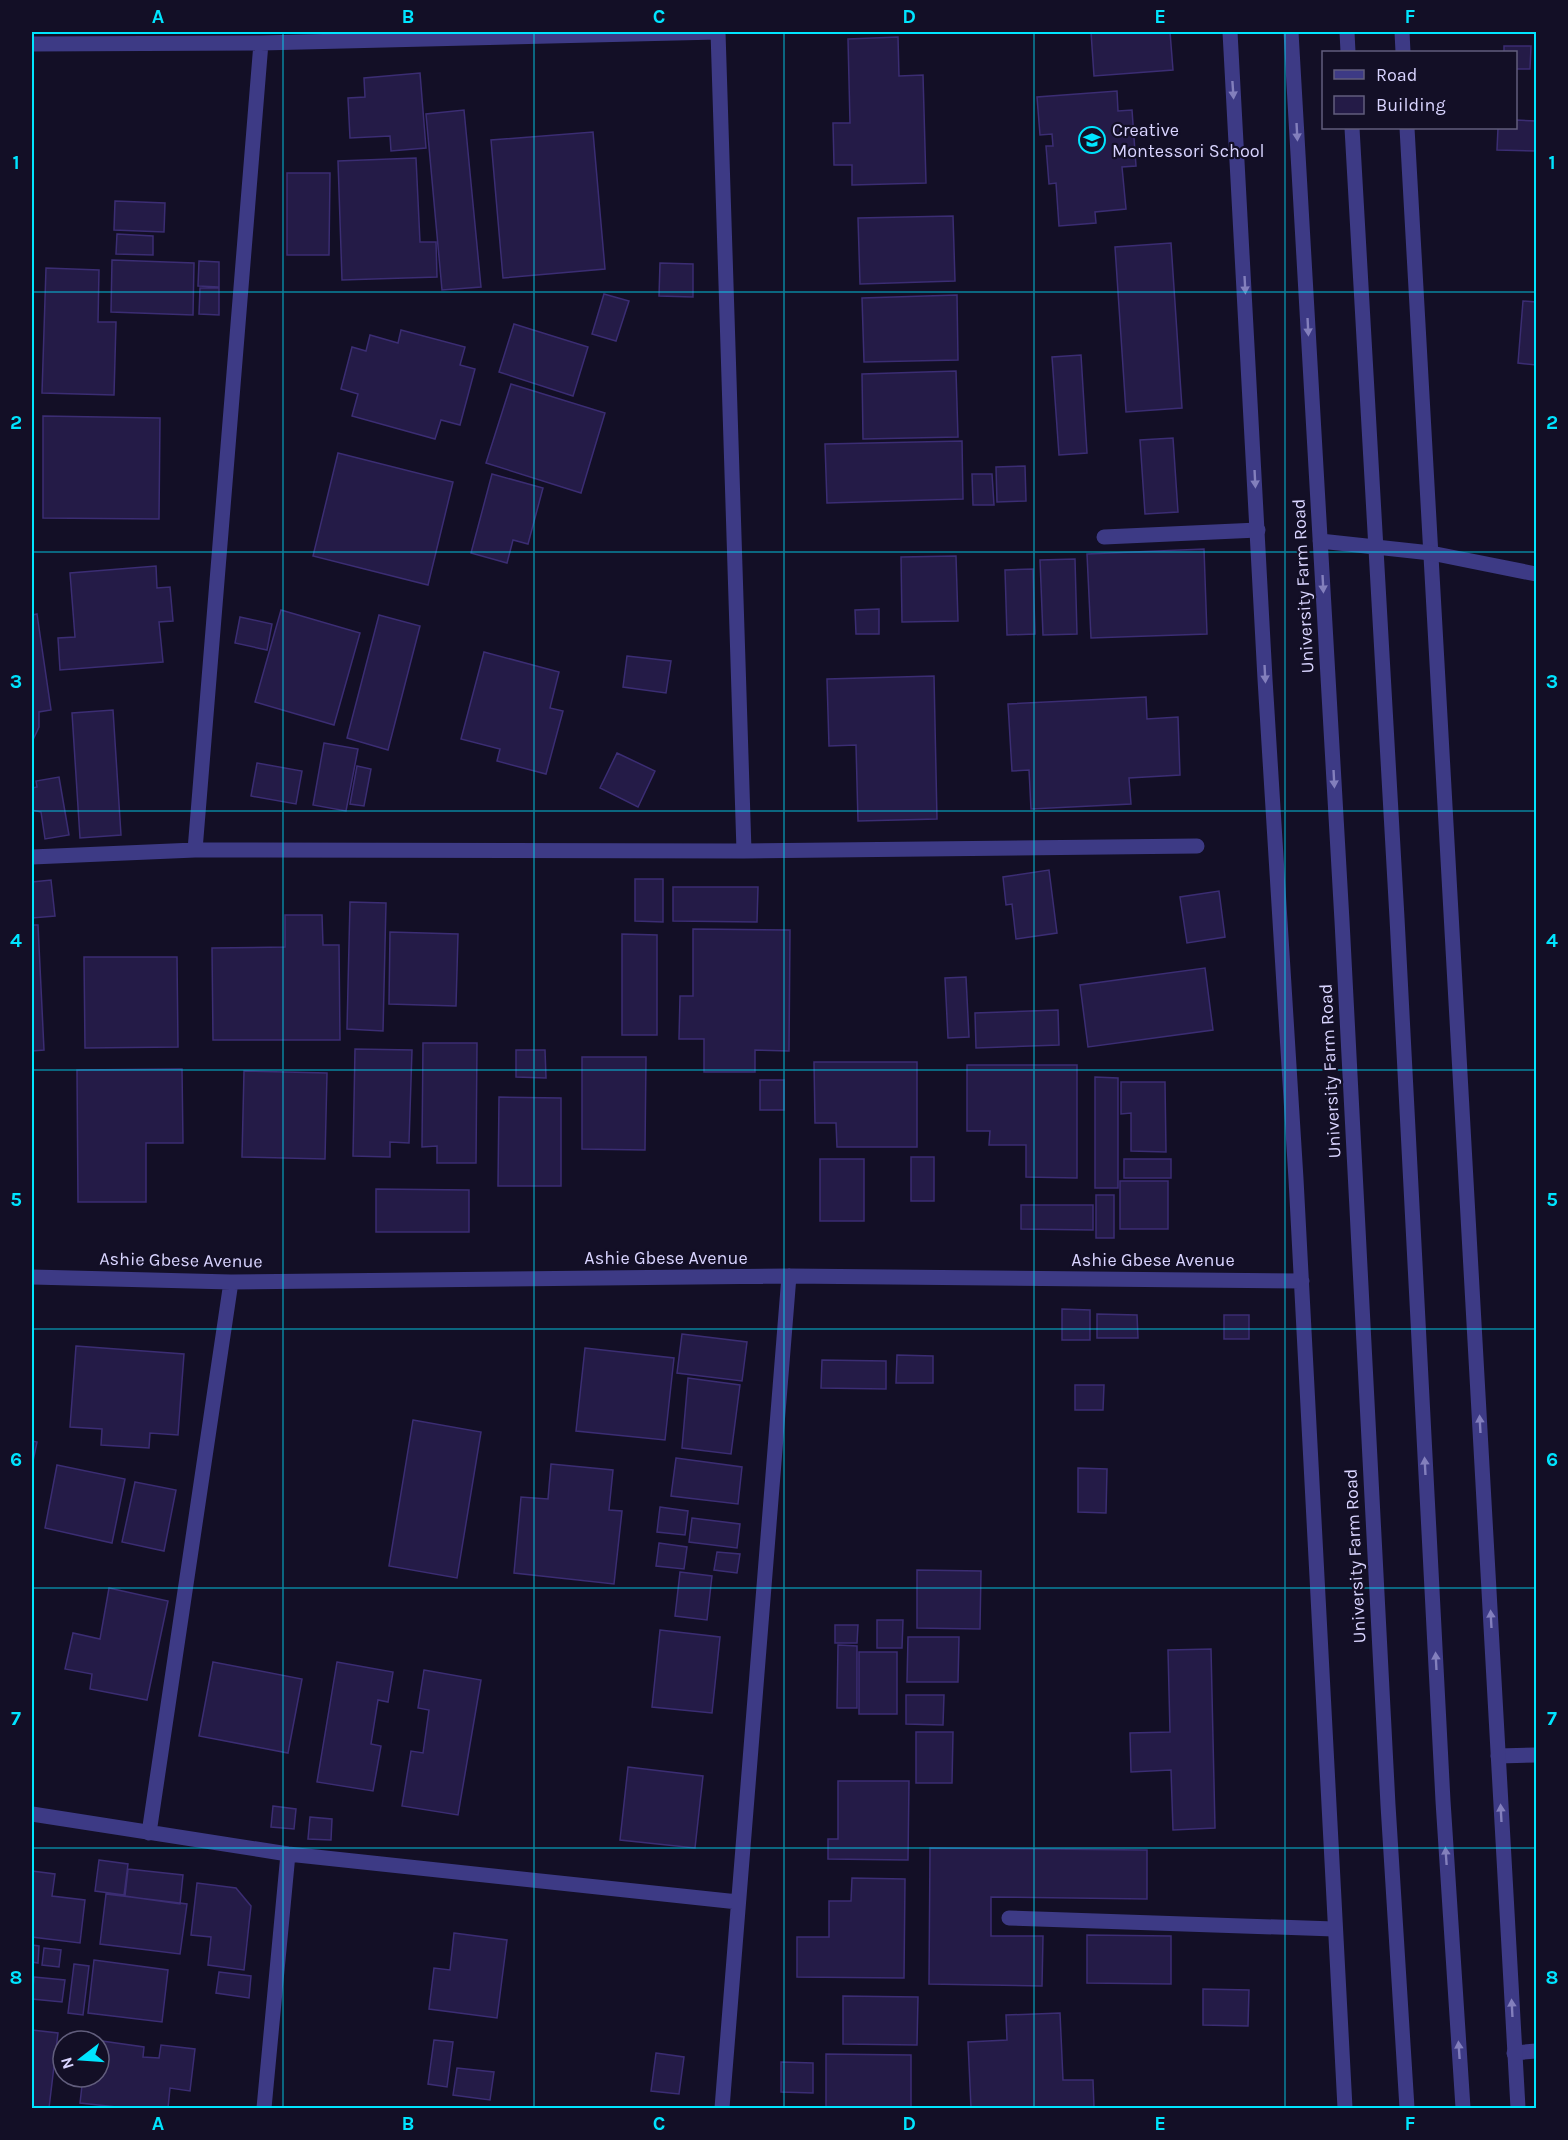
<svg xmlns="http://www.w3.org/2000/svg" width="1568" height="2140" viewBox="0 0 1568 2140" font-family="Karla,sans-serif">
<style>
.building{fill:#241b47;stroke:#3b2d73;stroke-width:1.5}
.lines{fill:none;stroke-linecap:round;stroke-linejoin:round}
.service{stroke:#3d3a85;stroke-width:15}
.minor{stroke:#3d3a85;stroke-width:15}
.tertiary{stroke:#3d3a85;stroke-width:15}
.oneway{fill:#837fbc}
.grid{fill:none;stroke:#00e5ff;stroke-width:1.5;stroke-opacity:0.55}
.labels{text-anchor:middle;stroke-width:4.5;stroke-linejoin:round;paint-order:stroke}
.poi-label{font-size:18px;fill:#d9d4ff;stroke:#130f26;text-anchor:start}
.street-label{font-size:18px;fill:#d9d4ff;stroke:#130f26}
.neatline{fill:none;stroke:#00e5ff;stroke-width:2}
.grid-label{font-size:20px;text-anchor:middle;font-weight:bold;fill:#00e5ff}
</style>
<rect width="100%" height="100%" fill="#130f26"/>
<path class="building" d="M1091 32H1170L1173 70 1094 76Z
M898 37 899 76 923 75 926 183 852 185V165H834L833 123H850L848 39Z
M1504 46H1531L1530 69H1516V52H1504Z
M420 73 426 148 391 151 390 136 350 138 348 98 365 97 364 78Z
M1117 91 1118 111 1132 110 1136 166 1122 167 1126 209 1095 212 1096 223 1059 226 1056 183 1049 184 1046 146H1053L1052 134 1040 135 1037 97Z
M464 110 481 287 442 290 426 114Z
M1516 120 1536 121V151L1497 150 1498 128H1516Z
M593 132 605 269 503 278 491 140Z
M416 158 420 242H436L437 277 342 280 338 161Z
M287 173H330L329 255H287Z
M115 201 165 203 164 232 114 230Z
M953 216 955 281 860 284 858 218Z
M117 234 153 236V255L116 254Z
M1171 243 1182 408 1126 412 1115 247Z
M112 260 194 263 193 315 111 312Z
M199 261 219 262V287L198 286Z
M660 263 693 264V297L659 296Z
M46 268 99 270 98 322H116L114 395 42 393Z
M200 288H219V315L199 314Z
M604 294 629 301 616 341 592 334Z
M957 295 958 360 864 362 862 298Z
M1523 301 1536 302V365L1518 363Z
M514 324 588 347 573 396 499 372Z
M401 330 465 347 460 365 475 369 460 425 441 420 435 439 352 416 358 394 341 389 352 347 366 351 370 335 398 343Z
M1081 355 1087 453 1059 455 1052 357Z
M956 371 958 437 863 439 862 374Z
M511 384 605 413 581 493 486 463Z
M43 416 160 418 159 519 43 518Z
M1173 438 1178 512 1145 514 1140 440Z
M962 441 963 499 827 503 825 444Z
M338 453 453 482 428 585 313 556Z
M1025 466 1026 501 997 502 996 467Z
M492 474 543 488 528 544 513 540 507 563 471 553Z
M972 474H992L994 505H973Z
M1204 549 1207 634 1091 638 1087 554Z
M956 556 958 621 902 622 901 557Z
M1075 559 1077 634 1043 635 1040 560Z
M156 566 157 588 170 587 173 621 159 622 163 662 60 670 58 638 75 637 70 573Z
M1033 569 1035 634 1007 635 1005 570Z
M879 609V634H856L855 610Z
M281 610 360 633 334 725 255 702Z
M37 614 51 710 39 712V727L32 742V615Z
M379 615 420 626 388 750 347 738Z
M240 617 272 624 267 650 235 643Z
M484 652 559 672 550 708 563 711 546 774 497 761 500 749 461 739Z
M627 656 671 661 666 693 623 687Z
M934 676 937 819 858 821 856 745 829 746 827 679Z
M1146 697 1147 719 1178 717 1180 775 1129 778 1131 804 1031 809 1029 770 1012 771 1008 704Z
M113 710 121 835 80 838 72 713Z
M324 743 358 749 346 811 313 805Z
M617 753 655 771 638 807 600 788Z
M257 763 302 771 296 804 251 796Z
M357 766 371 769 364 806 350 804Z
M59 777 69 835 45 839 41 812 32 810V788L37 787 36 781Z
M1049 870 1057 933 1016 939 1012 904 1006 905 1003 877Z
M635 879H663V922L635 921Z
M51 880 55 916 32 918V882Z
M673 887H758L757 922 673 921Z
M1219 891 1225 937 1187 943 1180 897Z
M350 902 386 903 383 1031 347 1029Z
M285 915H322L323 945H339L340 1040H213L212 948 285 947Z
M32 925H38L44 1050 32 1051Z
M693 929 790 930 789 1051 755 1050V1072H704V1039H679L680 996H693Z
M390 932 458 934 456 1006 389 1004Z
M622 934 657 935V1035H622Z
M84 957H177L178 1047 85 1048Z
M1205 968 1213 1030 1088 1047 1080 985Z
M966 977 969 1037 948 1038 945 978Z
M1058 1010 1059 1045 976 1048 975 1013Z
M423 1043H477L476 1163H437V1146L422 1147Z
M355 1049 412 1050 409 1143 390 1142V1157L353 1156Z
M516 1050H545L546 1078 516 1077Z
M582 1057H646L645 1150 582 1149Z
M814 1062H917V1147H837L836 1123H815Z
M967 1065H1077V1178L1026 1177V1145H989L990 1131H967Z
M182 1069 183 1143H146V1202H78L77 1070Z
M244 1071 327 1073 325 1159 242 1157Z
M1095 1077 1118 1078V1188H1095Z
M760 1080H784V1110H760Z
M1121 1082H1165L1166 1152 1131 1151V1113L1121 1114Z
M499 1097 561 1098V1186H498Z
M911 1157H934V1201H911Z
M820 1159H864V1221H820Z
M1124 1159H1171V1178H1124Z
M1120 1181H1168V1229H1120Z
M376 1189 469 1190V1232H376Z
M1096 1195H1114V1238H1096Z
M1021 1205H1093V1230L1021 1229Z
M1062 1309 1090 1310V1340H1062Z
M1097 1314 1137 1315 1138 1338H1097Z
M1224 1315H1249V1339H1224Z
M682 1334 747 1342 742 1381 677 1373Z
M76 1346 184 1354 178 1435 150 1433 149 1448 101 1445 102 1429 70 1427Z
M585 1348 674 1358 665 1440 576 1431Z
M897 1355 933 1356V1383H896Z
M822 1360 886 1361V1389L821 1388Z
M688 1378 740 1385 731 1454 682 1448Z
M1075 1385H1104L1103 1410H1075Z
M413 1420 481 1432 457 1578 389 1566Z
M32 1441 37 1442 32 1466Z
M676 1458 742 1467 738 1504 671 1496Z
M551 1464 613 1470 609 1510 622 1511 614 1584 514 1573 521 1497 548 1499Z
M57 1465 125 1479 112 1543 45 1528Z
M1078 1468 1107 1469 1106 1513 1078 1512Z
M135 1482 176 1490 164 1551 122 1542Z
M660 1507 688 1511 685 1535 657 1532Z
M692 1518 740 1524 737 1548 689 1542Z
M659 1543 687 1547 684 1569 656 1566Z
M717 1552 740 1554 737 1573 714 1570Z
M917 1570 981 1571 980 1629 917 1628Z
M680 1572 712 1576 707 1620 675 1616Z
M109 1588 168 1601 147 1700 90 1689 92 1674 65 1669 73 1633 100 1639Z
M877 1620H903L902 1648H877Z
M835 1625H858L857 1643H835Z
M660 1630 720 1637 712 1713 652 1707Z
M908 1637H959L958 1682H907Z
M838 1645 857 1646V1708H837Z
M1211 1649 1215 1828 1173 1830 1171 1770 1131 1772 1130 1733 1170 1732 1168 1650Z
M859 1652H897V1714H859Z
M213 1662 302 1679 288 1753 199 1736Z
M337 1662 393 1672 388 1702 378 1700 371 1744 381 1746 373 1791 317 1782Z
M424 1670 481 1680 458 1815 402 1806 411 1751 423 1753 429 1710 418 1708Z
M906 1695H944L943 1725 906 1724Z
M916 1732H953L952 1783H916Z
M628 1767 703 1776 695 1848 620 1840Z
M838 1781H909L908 1860 828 1859V1839H838Z
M273 1806 296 1809 294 1829 271 1827Z
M310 1817 332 1819 331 1840 308 1839Z
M930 1848 1147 1850V1899L991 1897V1936H1043L1042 1986 929 1984Z
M99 1860 128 1864 124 1895 95 1891Z
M128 1869 183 1875 180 1904 125 1896Z
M32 1871 55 1874 52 1896 85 1900 80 1943 32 1937Z
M852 1878 905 1879 904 1978 797 1977V1937H829V1901H851Z
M197 1883 236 1888 251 1906 244 1970 208 1965 211 1937 191 1935Z
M106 1894 187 1904 180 1954 100 1944Z
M454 1933 507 1940 497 2018 429 2009 434 1968 450 1970Z
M1087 1935 1171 1936V1984L1087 1983Z
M32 1945 39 1946 38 1963 32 1962Z
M44 1948 61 1950 59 1967 42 1965Z
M94 1960 168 1970 162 2022 88 2013Z
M74 1964 89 1966 83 2015 68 2013Z
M219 1972 251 1976 249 1998 216 1993Z
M34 1977 65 1980 62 2002 32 1999Z
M1203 1989 1249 1990 1248 2026 1203 2025Z
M843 1996 918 1997 917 2045 843 2044Z
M1060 2013 1063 2080H1093L1094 2108H971L968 2042 1007 2040 1006 2015Z
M32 2030 58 2033 49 2108H32Z
M88 2039 144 2047 143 2057 159 2058 161 2045 195 2049 190 2091 170 2088 168 2108H126L80 2103 83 2077H99V2041H88Z
M434 2040 453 2042 447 2087 428 2084Z
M656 2053 684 2057 679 2094 651 2091Z
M826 2054 911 2055V2108H826Z
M781 2062 813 2063V2093L781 2092Z
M457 2068 494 2072 490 2100 453 2095Z"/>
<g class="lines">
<path class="service" d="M1104 537 1258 530
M1498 1756 1536 1755
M1009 1918 1334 1929
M1514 2053 1536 2051"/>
<path class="minor" d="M718 32 744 851
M1230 32 1265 679 1296 1179 1345 2108
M1402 32 1403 52
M32 44 261 43 718 32
M1407 128 1518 2108
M195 850 261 43
M32 857 195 850 744 851 1197 846
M32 1277 231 1282 789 1276 1302 1281
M32 1814 288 1854 738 1902
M149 1833 231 1282
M264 2108 288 1854
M722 2108 789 1276"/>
<path class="tertiary" d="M1291 32 1342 921 1388 1805 1407 2108
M1347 32 1348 52
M1352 128 1397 918 1443 1801 1463 2108
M1320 541 1431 553 1536 574"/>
</g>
<defs><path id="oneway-solid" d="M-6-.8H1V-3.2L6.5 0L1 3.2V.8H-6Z" transform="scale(1.5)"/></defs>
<g class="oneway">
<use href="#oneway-solid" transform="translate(1233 90) rotate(86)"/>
<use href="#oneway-solid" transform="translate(1297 132) rotate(87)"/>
<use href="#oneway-solid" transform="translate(1245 285) rotate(87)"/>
<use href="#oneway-solid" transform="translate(1308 327) rotate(87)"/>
<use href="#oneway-solid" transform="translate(1255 479) rotate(87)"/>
<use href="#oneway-solid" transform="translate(1323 584) rotate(87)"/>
<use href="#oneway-solid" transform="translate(1265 674) rotate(87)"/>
<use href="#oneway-solid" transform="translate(1334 779) rotate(87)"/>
<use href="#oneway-solid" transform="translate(1480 1424) rotate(-93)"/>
<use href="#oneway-solid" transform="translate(1425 1466) rotate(-93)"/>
<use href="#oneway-solid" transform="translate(1491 1619) rotate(-93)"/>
<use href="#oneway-solid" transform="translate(1436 1661) rotate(-93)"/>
<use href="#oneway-solid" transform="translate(1501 1813) rotate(-93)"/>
<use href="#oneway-solid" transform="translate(1446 1856) rotate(-94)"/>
<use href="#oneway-solid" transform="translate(1512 2008) rotate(-93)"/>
<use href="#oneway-solid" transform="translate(1459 2050) rotate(-94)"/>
</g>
<path class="grid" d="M283 32V2108M534 32V2108M784 32V2108M1034 32V2108M1285 32V2108M32 292H1536M32 552H1536M32 811H1536M32 1070H1536M32 1329H1536M32 1588H1536M32 1848H1536"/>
<defs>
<symbol id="school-ring" viewBox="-11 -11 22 22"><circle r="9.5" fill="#130f26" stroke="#00e5ff" stroke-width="1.5"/><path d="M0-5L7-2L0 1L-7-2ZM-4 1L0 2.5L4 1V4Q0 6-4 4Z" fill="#00e5ff"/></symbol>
</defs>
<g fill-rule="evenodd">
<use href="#school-ring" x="1077" y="125" width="30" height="30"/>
</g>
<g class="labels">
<g class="poi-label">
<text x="1112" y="136">Creative<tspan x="1112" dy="21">Montessori School</tspan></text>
</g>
<g class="street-label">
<text transform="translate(1303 586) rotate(-93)" y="6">University Farm Road</text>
<text transform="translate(1330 1071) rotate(-93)" y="6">University Farm Road</text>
<text x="666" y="1264">Ashie Gbese Avenue</text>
<text transform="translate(181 1260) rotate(1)" y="6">Ashie Gbese Avenue</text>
<text x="1153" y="1266">Ashie Gbese Avenue</text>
<text transform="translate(1355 1556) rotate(-93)" y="6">University Farm Road</text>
</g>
</g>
<rect width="1568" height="2140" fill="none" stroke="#130f26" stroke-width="66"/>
<rect x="1322" y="51" width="195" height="78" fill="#130f26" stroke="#625e7d" stroke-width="1.5"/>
<rect x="1334" y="70" width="30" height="9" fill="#3d3a85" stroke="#625e7d" stroke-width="1.5"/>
<text x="1376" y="81" font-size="18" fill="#d9d4ff">Road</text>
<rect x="1334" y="96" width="30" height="18" fill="#241b47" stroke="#625e7d" stroke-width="1.5"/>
<text x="1376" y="111" font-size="18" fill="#d9d4ff">Building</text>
<g transform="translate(81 2059) rotate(253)"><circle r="28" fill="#130f26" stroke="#625e7d" stroke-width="1.5"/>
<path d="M0-4.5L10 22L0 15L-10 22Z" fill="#00e5ff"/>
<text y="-9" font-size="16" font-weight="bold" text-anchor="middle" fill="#d9d4ff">N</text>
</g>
<rect x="33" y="33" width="1502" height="2074" class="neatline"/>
<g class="grid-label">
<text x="158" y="23">A</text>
<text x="408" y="23">B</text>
<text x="659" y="23">C</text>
<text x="909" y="23">D</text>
<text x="1160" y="23">E</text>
<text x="1410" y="23">F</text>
<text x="16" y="169">1</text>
<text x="1552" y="169">1</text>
<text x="16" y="429">2</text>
<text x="1552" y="429">2</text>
<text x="16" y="688">3</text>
<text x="1552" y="688">3</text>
<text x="16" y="947">4</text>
<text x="1552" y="947">4</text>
<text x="16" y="1206">5</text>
<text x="1552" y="1206">5</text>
<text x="16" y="1466">6</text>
<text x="1552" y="1466">6</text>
<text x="16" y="1725">7</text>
<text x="1552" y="1725">7</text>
<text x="16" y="1984">8</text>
<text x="1552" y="1984">8</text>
<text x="158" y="2130">A</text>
<text x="408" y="2130">B</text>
<text x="659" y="2130">C</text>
<text x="909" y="2130">D</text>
<text x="1160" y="2130">E</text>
<text x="1410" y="2130">F</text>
</g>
</svg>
